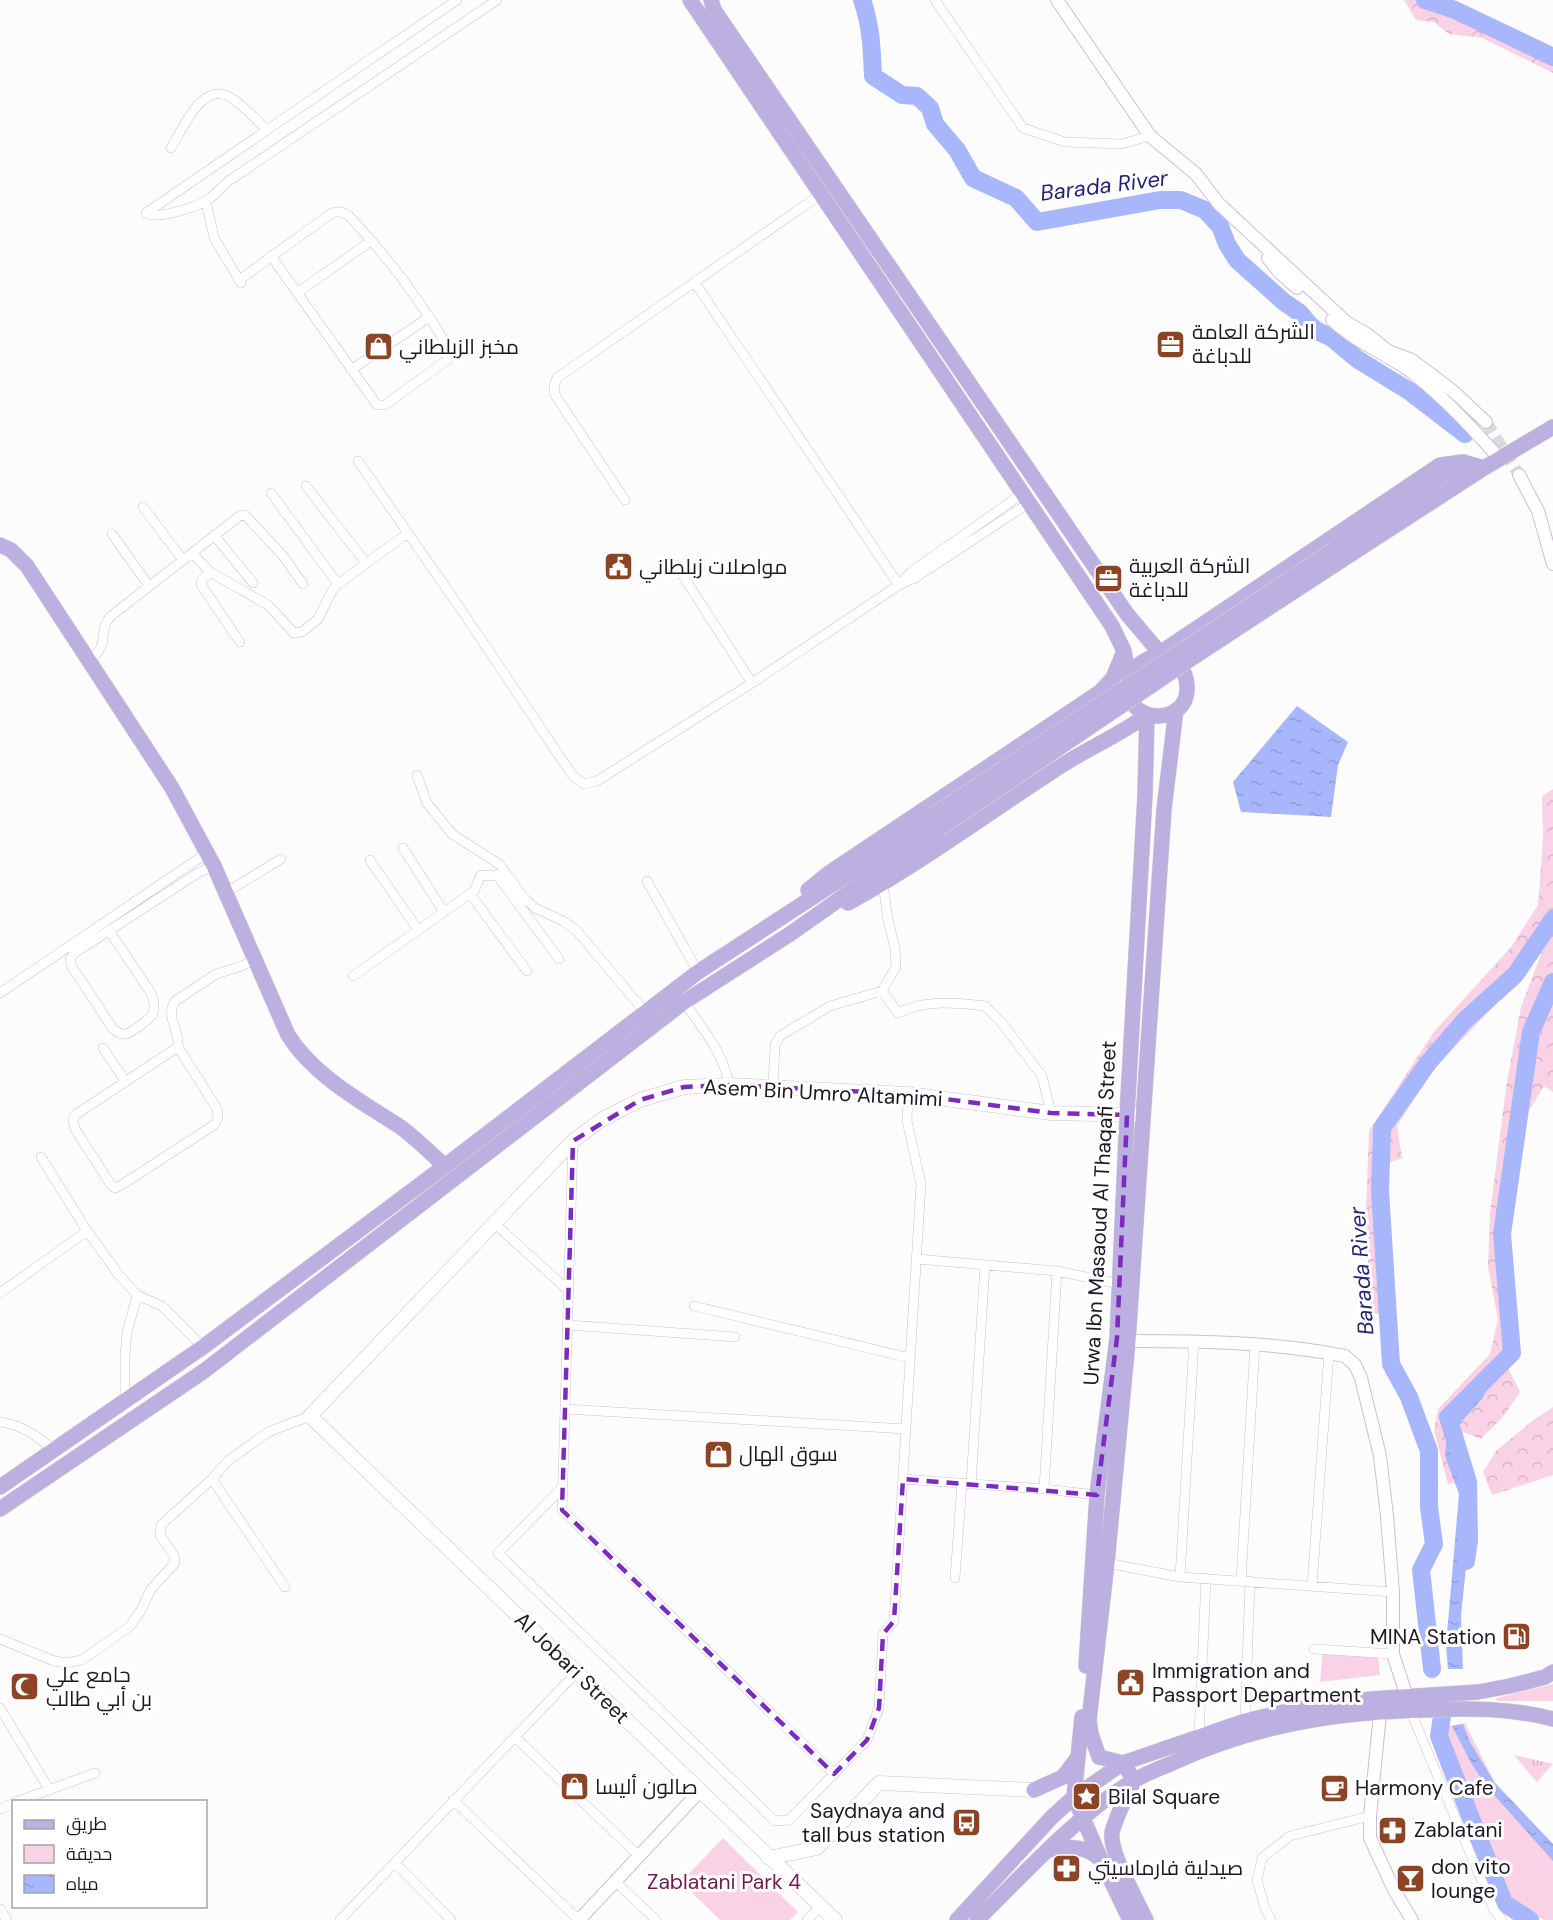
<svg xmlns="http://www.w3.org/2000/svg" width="1553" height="1920" viewBox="0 0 1553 1920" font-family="'DM Sans',Cairo,sans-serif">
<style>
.grass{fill:url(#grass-tufts)}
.forest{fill:url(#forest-crowns)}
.park{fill:#fad2e5}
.water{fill:url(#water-ripples)}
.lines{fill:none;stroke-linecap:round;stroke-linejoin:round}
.river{stroke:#a8b6fb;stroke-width:18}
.tertiary-tunnel{stroke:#dbdadc;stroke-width:12;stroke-dasharray:12 6;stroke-linecap:butt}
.minor-casing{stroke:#cfbcdc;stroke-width:10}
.tertiary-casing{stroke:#cfbcdc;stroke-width:14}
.secondary-casing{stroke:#cfbcdc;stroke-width:15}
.primary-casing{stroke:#d7d5d8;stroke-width:16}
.minor{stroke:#fff;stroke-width:9}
.tertiary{stroke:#fff;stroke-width:12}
.secondary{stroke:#fff;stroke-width:14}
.primary{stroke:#bbb0df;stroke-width:15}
.primary-bridge-casing{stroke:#d7d5d8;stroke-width:16;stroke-linecap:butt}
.primary-bridge{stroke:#bbb0df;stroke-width:15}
.marked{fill:none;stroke:#7b2cbf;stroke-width:4.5;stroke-dasharray:12 8;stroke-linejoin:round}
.labels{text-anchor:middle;stroke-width:6;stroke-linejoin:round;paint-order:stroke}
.poi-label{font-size:21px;fill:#1f1824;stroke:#fff;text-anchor:start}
.street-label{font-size:21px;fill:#1f1824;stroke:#fff}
.park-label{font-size:21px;fill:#6f1a4d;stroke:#fff}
.water-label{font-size:22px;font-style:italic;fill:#222471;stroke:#fff}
</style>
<defs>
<pattern id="grass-tufts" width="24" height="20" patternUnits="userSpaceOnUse" patternTransform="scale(1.5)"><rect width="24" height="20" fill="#fad2e5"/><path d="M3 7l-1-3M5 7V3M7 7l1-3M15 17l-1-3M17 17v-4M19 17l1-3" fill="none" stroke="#d6b4c4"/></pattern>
<pattern id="forest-crowns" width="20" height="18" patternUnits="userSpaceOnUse" patternTransform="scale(1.5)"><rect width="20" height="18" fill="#fad2e5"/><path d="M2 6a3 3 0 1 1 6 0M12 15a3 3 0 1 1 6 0" fill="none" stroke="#d6b4c4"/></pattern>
<pattern id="water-ripples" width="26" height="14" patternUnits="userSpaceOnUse" patternTransform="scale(1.5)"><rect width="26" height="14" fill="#a8b6fb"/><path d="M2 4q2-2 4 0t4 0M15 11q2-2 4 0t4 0" fill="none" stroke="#909cd7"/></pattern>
</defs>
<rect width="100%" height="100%" fill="#fcfcfc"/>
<path class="grass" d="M1514 1755 1553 1764 1537 1782Z"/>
<path class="forest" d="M1404 0H1439L1508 27 1553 47V73L1482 38 1449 34 1434 22 1416 20Z
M1553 789V1092L1544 1086 1524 1119 1521 1160 1509 1222 1513 1273 1507 1342 1509 1370 1520 1392 1503 1417 1481 1439 1463 1432 1461 1481 1448 1484 1434 1430 1438 1409 1490 1354 1498 1319 1488 1267 1490 1213 1507 1081 1521 1007 1545 944 1519 980 1434 1069 1397 1126 1402 1158 1388 1163 1386 1196 1395 1314H1370L1366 1209 1369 1131 1433 1033 1512 946 1538 905 1543 839 1542 796Z
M1553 1407V1475L1492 1495 1483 1472 1496 1451 1532 1421Z"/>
<path class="park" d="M1323 1652 1378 1656 1380 1675 1320 1682Z
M1553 1684V1701H1497L1496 1698Z
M1465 1723 1495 1783 1553 1844V1920H1544L1526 1911 1503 1889 1437 1728Z
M723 1838 798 1912 790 1920H720L681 1882Z"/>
<path class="water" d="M1297 706 1348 742 1338 765 1331 817 1241 812 1233 782Z
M1499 1365 1482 1399 1463 1420 1454 1434 1468 1482 1469 1540 1461 1615 1463 1669H1448L1446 1646 1459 1494 1445 1456 1448 1417Z
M1463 1724 1470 1742 1495 1783 1553 1844V1861L1486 1786 1471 1763 1452 1726Z
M1439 1736 1504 1903 1530 1920C1508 1920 1502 1909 1492 1890L1441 1754Z"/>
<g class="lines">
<path class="river" d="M862 0C871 25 872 50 873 76L902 95 917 96 930 108 935 124 957 150 973 178 1016 198 1037 222 1160 200H1181L1205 210 1220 226 1227 244 1237 260 1284 302 1300 313 1309 324 1317 331 1332 338 1357 359 1409 391 1465 434
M1425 0 1455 10 1553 57
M1466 1561 1469 1540 1468 1482 1448 1417 1512 1353 1502 1234 1531 1032 1553 982
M1432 1669 1421 1570 1434 1544 1429 1507V1451L1409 1397 1391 1364 1380 1191 1382 1128 1428 1063 1465 1020 1515 975 1553 919
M1442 1716 1439 1736 1504 1903 1530 1920"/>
<path class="tertiary-tunnel" d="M1486 422 1519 475"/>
<defs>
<path id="minor" d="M935 0 1023 128 1065 142 1121 144 1150 136
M171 148C182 130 201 83 228 96 242 103 255 119 267 130
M206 201 214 238 241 283
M146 213C156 220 198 207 209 199 216 194 222 186 230 180L497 0
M146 213 457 0
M239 280 329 215C336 210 342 211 349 216 387 256 420 300 448 347L449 354 447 360 385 405H377L271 256
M695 283 899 585
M297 293 371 241
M351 370 429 317
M358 461 464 614 573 776 584 784 597 781 752 683 899 585 915 578 1029 503
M306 486 366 563
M271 493 338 584
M625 500 555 395 554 386 557 378 821 194
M143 507 183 560
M112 534 149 586
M214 535 253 583
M192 553 210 572 268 605 294 633 302 632 318 619 332 591 338 584 408 533
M676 565 752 683
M210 572 202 580 201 585 240 642
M899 585 911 572 1023 493
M89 660C112 644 96 632 111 616L241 515H245L283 556 303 584
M417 775 427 803 452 834 499 864 525 899 535 908 563 921 576 930 645 1012
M403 848 444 912
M370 860 418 930
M497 875 559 959
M647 881 698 972
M883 884 888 920 895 948 896 967 882 991 898 1013C925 999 955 1003 985 1006L1002 1023 1042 1076 1051 1113
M225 893 281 859
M470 894 527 971
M110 932 151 993C154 999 155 1006 153 1013 152 1018 132 1032 126 1034 121 1035 117 1032 113 1029L72 967 70 960 73 954 198 873 214 866
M353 976 474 891 481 875 494 876 504 870
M0 993 207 853
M684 1002C702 1028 724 1053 729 1085
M178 1047 75 1115 73 1121 75 1129 111 1185 115 1188 120 1186 214 1125C219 1118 219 1114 216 1107L178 1047C180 1030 165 1018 175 1001L216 974 239 967 255 960
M103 1048 125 1081
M773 1086 775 1045 780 1036 830 1006 882 991
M573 1141 562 1510 834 1774
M41 1157 87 1231 119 1275 137 1295 162 1306 203 1347
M494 1223 569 1291
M917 1259 1057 1271 1120 1284
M0 1293 87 1231
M694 1306 910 1358
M568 1325 735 1337
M125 1401V1355L127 1333 137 1295
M565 1409 906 1429
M0 1422C22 1425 37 1436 54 1450
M212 1479 285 1587
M903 1479 1044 1489 1097 1495
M971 1484 985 1265
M563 1487 498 1553 775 1821 789 1820 867 1740 879 1708 883 1634 894 1621 921 1184 907 1121 908 1094
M1044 1489 1057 1271
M1107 1563 1180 1577 1393 1592
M1180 1577 1194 1341
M955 1578 962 1483
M1241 1581 1255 1345
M1312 1586 1329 1353
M0 1639 54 1661 66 1663 82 1660 129 1627 140 1612 151 1589 175 1563 174 1556 160 1535 161 1525 212 1479 228 1461 268 1432 310 1416
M1314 1649 1393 1654
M0 1708 49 1789
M1410 1710 1494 1910 1502 1920
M1245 1721 1250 1581
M1199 1736 1206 1578
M515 1737 639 1856
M453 1800 579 1920
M16 1802 95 1773
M0 1809 14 1803
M395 1863 451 1920
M615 1881 656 1920
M0 1909 7 1920
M340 1920 576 1673
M807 1920 820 1907
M1271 1920 1265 1908 1257 1880 1262 1858 1290 1836 1370 1816"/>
<path id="tertiary" d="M1057 0 1150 136 1196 174 1219 204 1346 322 1367 334 1388 351 1412 360 1453 391 1486 422
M1268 258 1279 272 1297 288
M1332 320C1355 342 1385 353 1410 371 1444 397 1472 428 1500 459
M1519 475 1538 511 1553 564
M1128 1341C1200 1341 1274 1342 1345 1356L1355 1365 1361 1378 1380 1456 1387 1516 1393 1592V1654L1407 1697
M1380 1713 1370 1816V1838L1394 1890 1412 1920
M579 1920 700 1791"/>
<path id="secondary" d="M769 1858 817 1848 879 1783 1034 1790
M835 1920 310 1416 573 1141 601 1120 640 1100 684 1087 729 1085 908 1094 1051 1113 1138 1115"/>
<path id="primary" d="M690 0 1112 626 1124 651 1129 678
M711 0 714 10 1127 614 1160 653 1440 465 1463 462 1484 468
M0 545 11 550 27 566 172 788 214 866 288 1035C313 1075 360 1101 399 1126 415 1137 430 1153 445 1166
M1335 549 1440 478 1450 473 1466 468
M1342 560 1484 468 1553 427
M1160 653C1166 657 1174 661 1179 666 1184 671 1187 679 1187 687 1189 725 1129 726 1128 688 1127 668 1144 660 1160 653Z
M808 890 829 873 1100 692 1113 678 1124 651
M848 903C923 862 992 810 1064 764 1091 747 1121 734 1147 715
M0 1487 203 1347 445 1166 698 972 873 858 930 817
M0 1509 204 1371 684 1002 790 934 939 829
M1086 1666 1097 1495 1117 1338 1127 1115 1145 795 1147 715
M1082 1717 1074 1797 1101 1860 1130 1920
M1034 1790 1063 1777 1078 1757
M1048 1850C1068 1846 1086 1845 1101 1860
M957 1920 1052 1817 1074 1797 1123 1763 1245 1721 1296 1709 1371 1699 1478 1692 1510 1686 1545 1677 1553 1672
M977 1920C1023 1875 1078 1814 1133 1781 1145 1774 1158 1769 1170 1764 1255 1725 1334 1712 1426 1710 1468 1708 1512 1708 1553 1719
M1146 1920C1137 1900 1109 1852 1112 1833 1116 1815 1127 1797 1134 1780L1123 1763 1099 1757 1091 1734 1089 1720 1107 1563 1128 1341 1164 809 1176 710"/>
</defs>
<use href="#minor" class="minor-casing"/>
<use href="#tertiary" class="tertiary-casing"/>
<use href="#secondary" class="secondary-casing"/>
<use href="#primary" class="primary-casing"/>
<use href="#minor" class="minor"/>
<use href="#tertiary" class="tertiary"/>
<use href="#secondary" class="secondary"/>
<use href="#primary" class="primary"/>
<defs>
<path id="primary-bridge" d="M930 817 1335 549
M939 829 1189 660 1342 560"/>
</defs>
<use href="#primary-bridge" class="primary-bridge-casing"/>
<use href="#primary-bridge" class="primary-bridge"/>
</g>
<path class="marked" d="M729 1085 908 1094 1051 1113 1127 1115 1117 1338 1097 1495 903 1479 894 1621 883 1634 879 1708 867 1740 834 1774 562 1510 573 1141 640 1100 684 1087Z"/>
<defs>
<symbol id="office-square" viewBox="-11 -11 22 22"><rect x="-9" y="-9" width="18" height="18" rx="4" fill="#8c4424" stroke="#fff"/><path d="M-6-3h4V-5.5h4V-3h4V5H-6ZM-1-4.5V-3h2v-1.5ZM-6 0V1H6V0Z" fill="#fff"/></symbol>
<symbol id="shop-square" viewBox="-11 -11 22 22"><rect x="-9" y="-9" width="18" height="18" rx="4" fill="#8c4424" stroke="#fff"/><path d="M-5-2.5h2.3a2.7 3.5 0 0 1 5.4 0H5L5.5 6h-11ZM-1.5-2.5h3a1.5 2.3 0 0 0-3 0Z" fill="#fff"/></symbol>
<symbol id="civic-square" viewBox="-11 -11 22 22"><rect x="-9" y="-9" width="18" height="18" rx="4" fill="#8c4424" stroke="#fff"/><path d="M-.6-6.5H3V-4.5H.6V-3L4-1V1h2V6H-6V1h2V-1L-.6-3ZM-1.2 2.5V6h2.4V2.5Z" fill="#fff"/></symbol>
<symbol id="fuel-square" viewBox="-11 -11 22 22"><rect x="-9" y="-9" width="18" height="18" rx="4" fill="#8c4424" stroke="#fff"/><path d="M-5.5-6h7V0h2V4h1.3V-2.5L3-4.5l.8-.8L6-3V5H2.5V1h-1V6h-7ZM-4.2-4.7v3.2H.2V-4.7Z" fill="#fff"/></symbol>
<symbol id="mosque-square" viewBox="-11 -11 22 22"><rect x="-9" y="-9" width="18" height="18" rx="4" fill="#8c4424" stroke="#fff"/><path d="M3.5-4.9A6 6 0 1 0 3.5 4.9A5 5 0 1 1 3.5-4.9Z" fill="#fff"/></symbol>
<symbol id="cafe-square" viewBox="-11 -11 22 22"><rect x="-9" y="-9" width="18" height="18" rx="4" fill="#8c4424" stroke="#fff"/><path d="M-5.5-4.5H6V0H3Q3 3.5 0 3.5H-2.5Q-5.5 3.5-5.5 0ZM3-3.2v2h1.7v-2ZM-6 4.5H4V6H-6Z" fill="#fff"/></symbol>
<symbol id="sight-square" viewBox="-11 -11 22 22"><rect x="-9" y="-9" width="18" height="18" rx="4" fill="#8c4424" stroke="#fff"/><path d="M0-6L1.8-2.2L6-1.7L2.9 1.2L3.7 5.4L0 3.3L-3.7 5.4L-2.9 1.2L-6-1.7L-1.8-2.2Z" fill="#fff"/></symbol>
<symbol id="bus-square" viewBox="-11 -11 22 22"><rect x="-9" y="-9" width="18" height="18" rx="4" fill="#8c4424" stroke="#fff"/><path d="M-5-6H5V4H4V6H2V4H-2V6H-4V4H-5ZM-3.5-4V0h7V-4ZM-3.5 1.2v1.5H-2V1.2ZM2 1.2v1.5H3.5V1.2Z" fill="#fff"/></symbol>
<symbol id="pharmacy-square" viewBox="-11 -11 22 22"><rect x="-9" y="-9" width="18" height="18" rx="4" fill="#8c4424" stroke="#fff"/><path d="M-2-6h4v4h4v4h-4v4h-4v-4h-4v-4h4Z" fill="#fff"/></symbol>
<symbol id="bar-square" viewBox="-11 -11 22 22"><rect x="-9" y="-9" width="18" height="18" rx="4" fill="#8c4424" stroke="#fff"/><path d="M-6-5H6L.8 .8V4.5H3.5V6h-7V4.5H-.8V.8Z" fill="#fff"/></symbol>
</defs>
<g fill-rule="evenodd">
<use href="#office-square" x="1154" y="328" width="33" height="33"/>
<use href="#shop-square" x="362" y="330" width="33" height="33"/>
<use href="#civic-square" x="602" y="550" width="33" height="33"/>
<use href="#office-square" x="1092" y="562" width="33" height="33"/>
<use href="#shop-square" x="702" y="1438" width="33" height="33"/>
<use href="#fuel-square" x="1500" y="1620" width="33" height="33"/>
<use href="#civic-square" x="1114" y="1666" width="33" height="33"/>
<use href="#mosque-square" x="8" y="1670" width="33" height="33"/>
<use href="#shop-square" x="558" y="1770" width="33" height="33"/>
<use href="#cafe-square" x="1318" y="1772" width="33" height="33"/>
<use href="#sight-square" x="1070" y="1780" width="33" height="33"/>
<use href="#bus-square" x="950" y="1806" width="33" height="33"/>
<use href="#pharmacy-square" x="1376" y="1814" width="33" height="33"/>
<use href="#pharmacy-square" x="1050" y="1852" width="33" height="33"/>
<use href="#bar-square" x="1394" y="1862" width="33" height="33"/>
</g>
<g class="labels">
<g class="poi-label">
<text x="1192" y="339">الشركة العامة<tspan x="1192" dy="24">للدباغة</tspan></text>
<text x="399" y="354">مخبز الزبلطاني</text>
<text x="1129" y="573">الشركة العربية<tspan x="1129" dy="24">للدباغة</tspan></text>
<text x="639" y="574">مواصلات زبلطاني</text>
<text x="739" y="1461">سوق الهال</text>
<text x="1496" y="1644" text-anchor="end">MINA Station</text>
<text x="1152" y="1678">Immigration and<tspan x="1152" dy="24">Passport Department</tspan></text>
<text x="46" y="1682">جامع علي<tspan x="46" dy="24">بن أبي طالب</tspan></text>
<text x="595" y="1794">صالون أليسا</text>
<text x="1355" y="1795">Harmony Cafe</text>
<text x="1108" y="1804">Bilal Square</text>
<text x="945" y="1818" text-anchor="end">Saydnaya and<tspan x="945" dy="24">tall bus station</tspan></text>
<text x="1414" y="1837">Zablatani</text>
<text x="1431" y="1874">don vito<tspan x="1431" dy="24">lounge</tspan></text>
<text x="1088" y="1875">صيدلية فارماسيتي</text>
</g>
<g class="street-label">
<text transform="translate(823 1093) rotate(3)" y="7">Asem Bin Umro Altamimi</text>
<text transform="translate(1100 1213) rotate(-87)" y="7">Urwa Ibn Masaoud Al Thaqafi Street</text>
<text transform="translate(572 1668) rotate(44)" y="7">Al Jobari Street</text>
</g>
<g class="park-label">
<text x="724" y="1889">Zablatani Park 4</text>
</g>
<g class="water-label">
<text transform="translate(1104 185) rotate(-7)" y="8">Barada River</text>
<text transform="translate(1361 1271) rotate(-94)" y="8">Barada River</text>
</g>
</g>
<rect x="12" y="1800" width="195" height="108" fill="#ffffff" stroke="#a5a3a7" stroke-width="1.5"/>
<rect x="24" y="1820" width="30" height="9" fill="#bbb0df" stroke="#a5a3a7" stroke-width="1.5"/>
<text x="66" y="1830" font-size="18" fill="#1f1824">طريق</text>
<rect x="24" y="1845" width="30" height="18" fill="#fad2e5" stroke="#a5a3a7" stroke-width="1.5"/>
<text x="66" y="1860" font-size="18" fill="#1f1824">حديقة</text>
<rect x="24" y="1875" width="30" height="18" fill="url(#water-ripples)" stroke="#a5a3a7" stroke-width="1.5"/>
<text x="66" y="1890" font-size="18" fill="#1f1824">مياه</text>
</svg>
